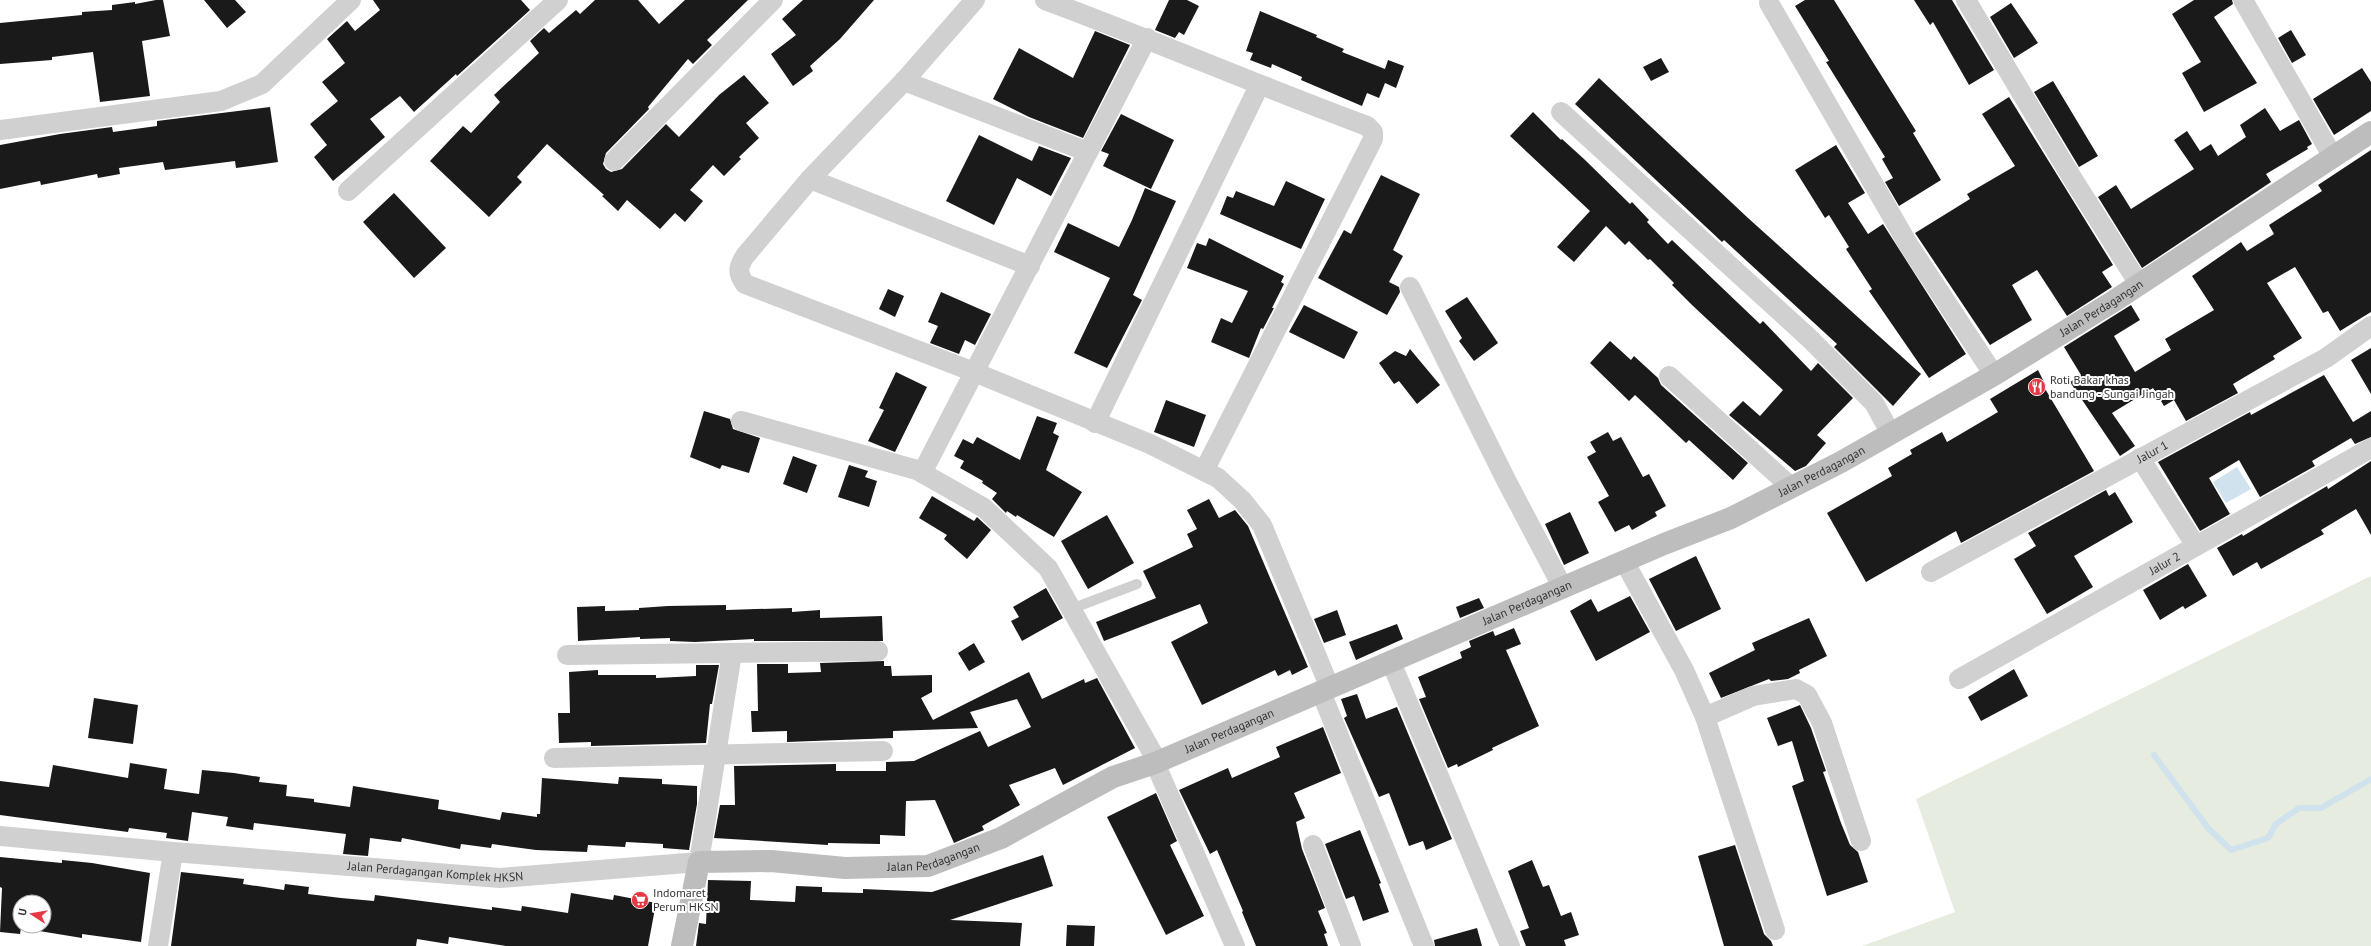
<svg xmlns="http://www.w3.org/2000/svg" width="2371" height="946" viewBox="0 0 2371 946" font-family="'PT Sans',sans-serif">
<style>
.green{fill:#e6ecdf}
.water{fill:#cfe2ee}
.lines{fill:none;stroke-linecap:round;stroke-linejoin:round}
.stream{stroke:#cfe2ee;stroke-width:6}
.building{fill:#1a1a1a;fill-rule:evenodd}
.lane{stroke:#d0d0d0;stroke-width:10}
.street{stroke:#d0d0d0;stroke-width:20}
.secondary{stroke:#bdbdbd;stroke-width:22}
.labels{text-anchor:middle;stroke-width:4;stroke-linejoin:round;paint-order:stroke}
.street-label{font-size:12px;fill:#333;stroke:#fff}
.poi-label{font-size:12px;fill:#333;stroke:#fff;text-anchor:start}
</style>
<rect width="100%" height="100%" fill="#fff"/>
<path class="green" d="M2371 576V946H1862L1955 912 1916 799Z"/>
<path class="water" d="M2237 467 2251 489 2226 503 2213 482Z"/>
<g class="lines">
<path class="stream" d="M2154 755 2208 828 2231 850 2268 838 2276 824 2299 808H2321L2371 779"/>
</g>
<path class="building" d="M156 0H163L170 36 142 41 150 96 100 102 93 52 52 57V60L0 64V23L82 15V12L112 10V5L135 2V4Z
M204 0H235L246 12 227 28Z
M373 0H521L530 10 457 76 456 74 414 112 400 96 370 119 385 137 333 181 314 157 327 145 310 124 338 101 322 82 345 63 327 39 347 21 355 31 380 10Z
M595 0H638L659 24 685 0H748L707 40 712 45 693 64 688 59 648 107 649 109 606 153 603 164 606 169 611 172 622 169 666 124 679 137 719 95 744 75 769 103 746 123 759 138 739 157 741 159 724 176 713 165 690 190 703 201 685 222 675 213 660 229 627 200 618 211 602 196 604 195 547 144 517 177 522 182 489 217 430 161 463 126 471 133 500 102 494 95 539 53 530 41 544 28 549 33 576 10 580 14Z
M803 0H874L840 39 810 66 813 71 793 86 771 54 796 35 782 19Z
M1169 0H1187L1199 6 1184 35 1179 32 1175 38 1155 30Z
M1805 0H1834L1916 131 1913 133 1941 180 1899 206 1885 182 1893 178 1882 159 1885 157 1826 62 1829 61 1795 6Z
M1914 0H1952L1994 70 1969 85 1933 22 1930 25Z
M2194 0H2232L2233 4 2214 17 2257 83 2204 112 2182 73 2201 62 2172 14Z
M2011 3 2038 43 2014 58 1990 17Z
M1260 11 1317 35 1316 37 1344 49 1342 52 1385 69 1388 60 1404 66 1396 88 1385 83 1379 98 1367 93 1362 106 1301 80 1302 77 1272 64 1271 68 1250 60 1253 53 1246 51Z
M2291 30 2306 55 2292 63 2278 38Z
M1095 31 1130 45 1083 138 1029 117 993 99 1019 48 1073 78Z
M1661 58 1669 72 1651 81 1643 67Z
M2362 68 2371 82V111L2334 135 2313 99Z
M1599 78 1748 218 1921 374 1893 406 1834 347 1837 344 1724 240 1722 242 1575 104Z
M2053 81 2098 156 2079 167 2034 92Z
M2009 97 2113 265 2102 272 2112 287 2067 316 2037 270 2012 285 2032 320 1990 345 1915 233 1970 199 1967 194 2015 166 1982 114Z
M270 107 278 162 236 168 235 161 165 170 163 162 119 168 120 174 98 178 97 174 41 185 40 181 0 189V145L60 134 112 127 113 132 157 126V121Z
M2265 108 2280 131 2299 120 2312 144 2307 147 2308 149 2266 174 2271 182 2142 268 2098 197 2116 185 2131 209 2194 169 2174 140 2187 131 2200 151 2211 144 2218 156 2246 137 2240 125Z
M1533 112 1561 140 1562 139 1584 159 1630 204 1632 202 1649 220 1647 222 1668 244 1672 240 1760 324 1763 321 1811 371 1818 363 1853 398 1817 435 1826 443 1806 466 1795 471 1729 415 1743 401 1760 416 1783 390 1692 305 1672 285 1674 283 1650 259 1648 260 1629 241 1625 245 1606 226 1574 262 1557 247 1590 211 1510 136Z
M1121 114 1174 140 1151 189 1103 166 1109 154 1101 151Z
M979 135 1032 161 1039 146 1071 158 1051 196 1017 178 994 225 946 201Z
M1836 145 1865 193 1848 203 1868 234 1883 224 1966 354 1929 378 1869 291 1872 289 1846 249 1849 247 1829 215 1825 218 1795 170Z
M2371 150V312L2340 331 2328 311 2323 313 2295 267 2267 283 2302 338 2273 356 2275 359 2233 384 2238 393 2186 421 2174 400 2164 406 2153 388 2112 413 2135 446 2120 456 2070 382 2081 375 2064 347 2131 305 2140 320 2114 336 2135 372 2171 350 2165 339 2214 310 2192 276 2241 242 2247 251 2274 234 2269 225 2322 191 2318 185Z
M1381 175 1420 194 1393 250 1403 256 1389 282 1399 287 1400 292 1387 315 1318 278 1344 230 1351 234Z
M1286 181 1325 199 1301 249 1220 214 1227 196 1233 198 1236 191 1274 206Z
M1145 188 1176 201 1133 295 1142 300 1107 368 1074 353 1110 278 1054 252 1068 223 1119 247 1132 220Z
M394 193 446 248 414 278 363 222Z
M1209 238 1284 276 1281 282 1284 284 1272 308H1274L1263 329 1261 328 1249 358 1211 342 1221 318 1232 323 1248 291 1187 268 1197 243 1206 246Z
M888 289 904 296 895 317 879 309Z
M941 292 991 314 975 345 965 340 959 354 930 343 938 326 928 322Z
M1467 297 1498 343 1474 361 1459 341 1462 338 1445 311Z
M1304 305 1358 332 1344 359 1289 332Z
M1610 341 1631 360 1634 356 1658 378 1661 385 1748 463 1733 480 1689 440 1686 443 1635 395 1629 401 1590 363Z
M2371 348V394L2351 360Z
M1410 349 1440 385 1417 404 1399 381 1394 384 1379 363 1395 351 1406 356Z
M2038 370 2046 386 2044 387 2094 471 1961 543 1956 531 1866 582 1827 513 1892 476 1888 468 1912 454 1910 450 1942 432 1947 442 1998 412 1990 399Z
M896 372 927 387 895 452 868 441 884 410 879 408Z
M2324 375 2353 422 2371 411V437L2355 444 2351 438 2312 461 2315 466 2260 497 2239 460 2209 478 2230 514 2200 531 2158 462 2250 412 2251 415Z
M1166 400 1206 415 1194 447 1154 432Z
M704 411 730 419 733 429 760 438 749 473 722 465 720 469 690 457Z
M1037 416 1057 423 1053 433 1059 436 1046 470 1082 492 1054 537 1017 515 1016 517 1007 511 1006 513 992 499 997 493 982 483 983 481 960 468 964 461 954 456 963 439 973 444 977 437 1020 460Z
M1608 432 1613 441 1621 437 1643 477 1649 474 1666 506 1655 512 1657 516 1632 530 1629 525 1615 532 1598 502 1609 496 1587 457 1596 452 1590 442Z
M793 456 817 465 807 493 783 484Z
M2371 461V535L2356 509 2321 530 2324 534 2261 569 2257 562 2233 576 2217 548 2242 534 2243 536 2327 486 2328 489Z
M849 465 868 471 865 477 877 481 869 507 838 497Z
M2106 490 2109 496 2115 492 2133 522 2074 556 2093 587 2047 614 2014 559 2036 546 2028 533Z
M932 496 974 521 977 517 991 530 967 559 944 539 947 535 919 518Z
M1209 499 1219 518 1235 510 1248 526 1308 667 1292 675 1290 670 1278 676 1275 670 1202 705 1171 642 1208 623 1200 604 1104 641 1096 622 1156 598 1143 571 1193 547 1187 534 1197 529 1187 510Z
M1570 512 1589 553 1564 565 1545 524Z
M1107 515 1134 563 1088 589 1061 541Z
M1696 556 1721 609 1676 631 1649 579Z
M2188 564 2207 596 2185 609 2183 606 2160 620 2143 590Z
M1046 588 1063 618 1022 641 1011 621 1019 617 1013 607Z
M1630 596 1650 632 1596 661 1570 611 1591 599 1598 612Z
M1479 598 1484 608 1460 618 1456 607Z
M726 605V610L792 608V612L820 610V618L882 616 883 641H754V639L695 642 670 641V638L640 639V637L578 641 577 607 605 606V611L639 610V608L668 606Z
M1337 610 1346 635 1324 643 1314 619Z
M1809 618 1827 656 1799 670 1800 673 1788 679 1771 681 1769 679 1721 698 1709 673 1755 650 1752 643Z
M1397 624 1403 639 1356 660 1349 642Z
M1514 628 1521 644 1506 650 1539 726 1492 748 1493 750 1458 767 1457 764 1448 768 1419 699 1426 697 1418 677 1462 658 1460 652 1471 647 1469 641 1493 631 1495 636Z
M974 643 985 662 969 671 958 653Z
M884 661V666H891L892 676 932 675V692L921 698 933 720 1029 672 1042 699 1084 679 1085 683 1097 678 1135 748 1063 785 1055 768 1009 785 1020 805 982 826 984 830 954 843 935 800 906 801 905 836 880 835V844L828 843V845L714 838 720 805H735L734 766 836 764V771H886V762L914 761 980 731 988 747 1031 727 1017 699 970 712 978 728 893 731V738L787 742V731L752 732 751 711H758L757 664H788V673L821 672 820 663Z
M696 665H719L712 704H710L706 743 591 746V742L559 743 558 713H570L569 672 598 670V675H656V678L696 676Z
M2014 669 2028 696 1981 721 1968 697Z
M1357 694 1366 719 1397 707 1452 839 1426 850 1423 841 1409 846 1389 793 1379 797 1344 718 1347 716 1341 699Z
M94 698 138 705 133 744 88 738Z
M1800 705 1811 728 1826 771 1823 772 1841 823 1850 845 1858 852 1868 882 1827 896 1792 786 1804 781 1792 741 1778 746 1767 718Z
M1323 727 1341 773 1294 793 1305 818 1296 822 1302 849 1325 908 1318 911 1327 933 1324 934 1328 946H1256L1242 912 1243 911 1217 850 1210 854 1179 790 1228 768 1232 778 1280 757 1276 747Z
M130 763 167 769 164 789 199 794 202 770 234 773 260 777 259 782 287 785 286 796 314 799V802L350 807 353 786 439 800 438 809 500 820 502 812 537 817V814H540L542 778 618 784 619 777 662 779V784L697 786V804L689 850 663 848V844L626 842 625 847 588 845 587 852 536 850 492 844 491 848 461 844 460 849 402 838 401 842 370 838 368 856 343 854 346 834 254 823 253 830 226 826 228 817 192 812 188 841 166 838 167 833 129 828 128 832 0 815V781L49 787 53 765 128 778Z
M1156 793 1177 841 1170 845 1204 916 1166 935 1107 817Z
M1360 830 1381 883 1379 884 1389 912 1363 921 1354 896 1346 899 1325 844Z
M1735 845 1764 934 1771 941 1773 946H1724L1698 856Z
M1043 855 1053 886 950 920 1022 923 1020 946H696L699 923 706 924 708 880 751 881 750 900 795 902 796 886 822 887V892L863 893V889L932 892Z
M0 857 62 863V860L92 863 150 873 141 942 82 934V938L21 928 20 934 0 932 2 888 0 887ZM20 902H44V926H20Z
M1532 860 1543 887 1549 885 1561 916 1571 912 1579 935 1564 940 1566 946H1526L1520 931 1529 928 1508 871Z
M181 872 244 879 243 884 284 890 285 884 309 887 308 894 341 898 374 901 375 895 492 910V907L521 911 522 906 568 913 571 893 613 900 614 895 656 903 648 946H506L449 937 448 944 417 939 416 946H171Z
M1067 925 1095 926 1094 946H1066Z
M1477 928 1482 946H1435L1434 940Z"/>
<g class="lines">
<path class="lane" d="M1071 609 1137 584"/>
<g class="street">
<path d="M975 0 904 81 810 179 745 256C738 267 737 273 745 284L974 372 1150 444 1218 478 1242 500 1262 525 1330 688"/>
<path d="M1045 0C1153 40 1259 86 1367 126L1373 132V139L1204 471"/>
<path d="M1966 0 2071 176 2139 284"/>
<path d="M2243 0 2333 157"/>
<path d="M1769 3 1908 244 1994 375"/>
<path d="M904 81 1088 152"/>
<path d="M1561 112 1808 337 1874 403 1891 434"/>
<path d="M0 130 221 101 262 84 351 0"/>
<path d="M614 161 773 0"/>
<path d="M810 179 1030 266"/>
<path d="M348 191 558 0"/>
<path d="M1410 287 1507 482 1563 588"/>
<path d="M1669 376 1791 487"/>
<path d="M741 421 917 470 984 508 1048 568 1157 761"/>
<path d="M1095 423 1259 86"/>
<path d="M2140 458 2196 546"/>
<path d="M922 473 1147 38"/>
<path d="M1624 561 1684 670 1705 717 1775 930"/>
<path id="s1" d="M1931 572 2326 358 2371 326"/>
<path d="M567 655 878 651"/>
<path d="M1391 662 1510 946"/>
<path id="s2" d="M1959 679 2371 448"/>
<path d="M1321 692 1424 946"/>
<path d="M1705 717 1753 696 1796 689 1807 695 1822 723 1861 841"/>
<path d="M554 758 883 751"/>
<path d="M1155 763 1235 946"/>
<path id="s3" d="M0 836 173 852 500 878 699 862 732 653"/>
<path d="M1313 845 1351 946"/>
<path d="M158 946 173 852"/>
</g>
<path class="secondary" id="s4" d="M682 946 699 862 771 861 845 868 928 866 1001 838 1113 777 1155 763 1664 544 1731 518 1841 462 1994 375 2114 301 2371 132"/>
</g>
<defs>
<symbol id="restaurant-disc" viewBox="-11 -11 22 22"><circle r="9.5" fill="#e63946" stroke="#fff"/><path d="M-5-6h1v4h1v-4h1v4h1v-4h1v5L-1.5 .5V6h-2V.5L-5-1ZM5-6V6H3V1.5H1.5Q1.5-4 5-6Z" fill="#fff"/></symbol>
<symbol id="supermarket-disc" viewBox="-11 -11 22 22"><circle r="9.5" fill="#e63946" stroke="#fff"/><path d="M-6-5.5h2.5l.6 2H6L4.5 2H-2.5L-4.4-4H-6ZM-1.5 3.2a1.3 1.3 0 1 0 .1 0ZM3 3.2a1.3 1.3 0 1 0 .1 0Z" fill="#fff"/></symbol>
</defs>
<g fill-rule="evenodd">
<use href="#restaurant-disc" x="2027" y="377" width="20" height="20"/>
<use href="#supermarket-disc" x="630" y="890" width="20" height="20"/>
</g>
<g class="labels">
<g class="street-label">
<text dy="4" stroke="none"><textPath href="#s4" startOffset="1617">Jalan Perdagangan</textPath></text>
<text dy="4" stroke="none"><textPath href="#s1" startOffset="252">Jalur 1</textPath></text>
<text dy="4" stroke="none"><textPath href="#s4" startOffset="1293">Jalan Perdagangan</textPath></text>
<text dy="4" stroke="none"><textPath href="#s2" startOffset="236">Jalur 2</textPath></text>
<text dy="4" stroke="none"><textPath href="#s4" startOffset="970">Jalan Perdagangan</textPath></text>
<text dy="4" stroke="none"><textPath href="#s4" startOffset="646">Jalan Perdagangan</textPath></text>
<text dy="4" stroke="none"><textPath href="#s4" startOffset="322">Jalan Perdagangan</textPath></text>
<text dy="4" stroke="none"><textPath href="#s3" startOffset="437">Jalan Perdagangan Komplek HKSN</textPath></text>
</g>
<g class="poi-label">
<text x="2050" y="384">Roti Bakar khas<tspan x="2050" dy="14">bandung - Sungai Jingah</tspan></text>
<text x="653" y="897">Indomaret<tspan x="653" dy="14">Perum HKSN</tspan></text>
</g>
</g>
<g transform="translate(32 914) rotate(282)"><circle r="19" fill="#ffffff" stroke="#adadad"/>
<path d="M0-3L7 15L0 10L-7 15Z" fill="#e63946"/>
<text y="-6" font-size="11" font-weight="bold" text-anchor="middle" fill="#333333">U</text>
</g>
</svg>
